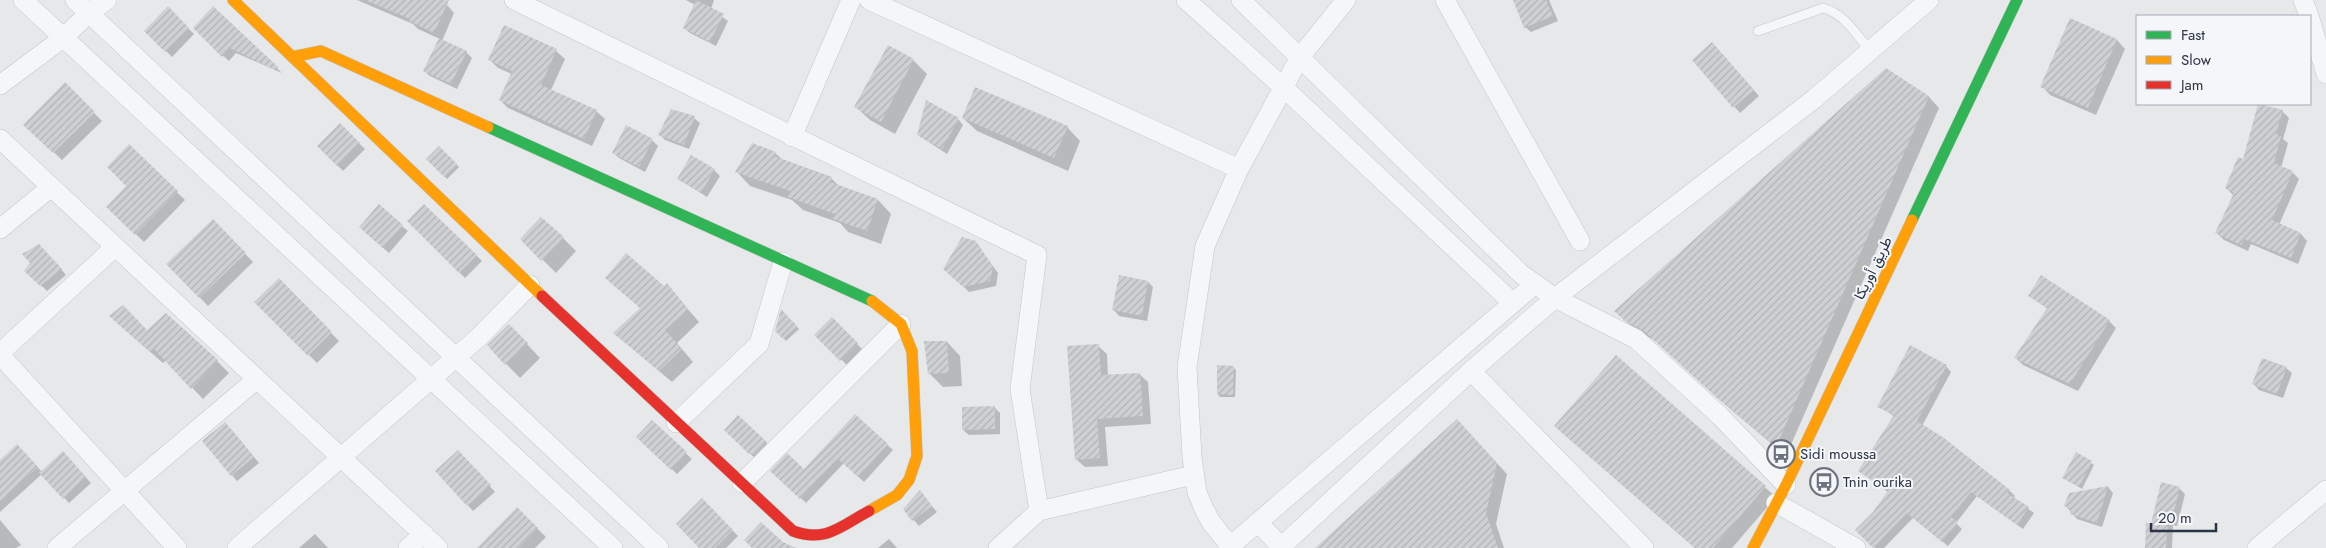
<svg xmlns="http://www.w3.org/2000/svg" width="2326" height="548" viewBox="0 0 2326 548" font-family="Jost,Vazirmatn,sans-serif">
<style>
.shadow{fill:#0003}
.building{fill:url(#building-hatch)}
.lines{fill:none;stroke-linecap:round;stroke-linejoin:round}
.lane-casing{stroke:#c4c6c8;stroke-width:10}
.street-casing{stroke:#c4c6c8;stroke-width:20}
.fast-casing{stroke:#c4c6c8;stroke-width:12}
.slow-casing{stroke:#c4c6c8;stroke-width:12}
.jam-casing{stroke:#c4c6c8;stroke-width:12}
.lane{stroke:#f5f6f7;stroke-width:9}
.street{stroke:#f5f6f7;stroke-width:19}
.fast{stroke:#30b455;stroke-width:11}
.slow{stroke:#ff9f0a;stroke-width:11}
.jam{stroke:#e5322d;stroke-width:11}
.labels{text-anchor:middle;stroke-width:4;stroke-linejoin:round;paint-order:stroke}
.street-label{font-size:15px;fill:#2b3445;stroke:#f4f6f9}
.poi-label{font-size:15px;fill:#2b3445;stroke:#f4f6f9;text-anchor:start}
</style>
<defs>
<pattern id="building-hatch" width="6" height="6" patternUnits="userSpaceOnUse" patternTransform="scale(1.25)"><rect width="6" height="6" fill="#ced0d3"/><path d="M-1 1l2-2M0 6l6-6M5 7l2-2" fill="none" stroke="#b1b3b6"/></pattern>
</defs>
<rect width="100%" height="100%" fill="#e6e8ea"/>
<path class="shadow" d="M357 0H436L447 5 454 13 442 41 466 52 472 58 457 89 430 76 424 71 440 39 418 29 413 24Z
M686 0H714L711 9 728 21 716 46 690 33 684 28 695 5Z
M1514 0H1549L1558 21 1531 32 1525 27Z
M168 8 194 34 172 57 146 31Z
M2070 20 2117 40 2125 49 2096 115 2050 95 2042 86Z
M505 27 556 51 565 59 551 90 596 111 605 119 592 146 508 108 500 100 512 74 498 68 490 60Z
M200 34 277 68 282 73 236 53 229 61Z
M1718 50 1759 96 1740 113 1694 61Z
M913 60 927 74 895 134 870 120 856 107Z
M1886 70 1929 97 1939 108 1786 456 1728 407 1656 341 1637 331 1615 311Z
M65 84 102 121 62 160 25 125Z
M2282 111 2289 118 2283 139 2288 143 2281 168 2292 172 2299 179 2279 225 2301 234 2307 241 2298 264 2251 244 2248 251 2224 240 2217 233 2234 196 2226 188Z
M694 118 700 123 689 149 665 140 660 135Z
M963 118 1067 127 1080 141 1068 171 977 131Z
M958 119 963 125 947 154 918 135Z
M340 125 365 149 343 171 318 146Z
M626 127 652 140 658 146 645 172 619 158 613 152Z
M129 146 185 200 144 242 108 207 128 186Z
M439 147 459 167 447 179 427 159Z
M775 153 783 160 831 178 840 187 878 200 891 214 881 244 848 232 840 223 803 210 792 200 750 186 737 172Z
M714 170 720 176 707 197 678 178Z
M424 205 482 261 465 278 408 221Z
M213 221 253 262 208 306 168 264Z
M402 226 408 231 389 253 366 233Z
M563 238 576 251 556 273 522 239Z
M975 242 998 273 996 286 969 292 945 269Z
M45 251 66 275 47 291 26 271Z
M607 278 664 288 667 285 699 322 677 343 693 362 672 382 614 333 641 308Z
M279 280 339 341 317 363 256 302Z
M1148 282 1153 287 1147 321 1119 316 1114 310Z
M2030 295 2109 321 2116 328 2078 391 2023 365 2016 358 2048 309Z
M782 311 799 329 786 341 776 330Z
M832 319 862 349 847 365 816 335Z
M509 325 540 358 520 378 488 345Z
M123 328 147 332 217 361 229 373 203 399 166 360 163 363Z
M947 342 960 356 962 386 943 387 929 373Z
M1098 346 1107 354 1108 376 1139 374 1148 382 1151 424 1105 427 1108 466 1085 467 1076 459Z
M1616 357 1776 497 1732 548H1695L1566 436Z
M1946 366 1951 372 1922 426 2009 490 2015 496 2013 498 2034 513 2023 529 1977 496 1956 523 1962 529 1948 546 1913 518 1884 548H1875L1857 530 1874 512 1888 492 1859 471 1895 417 1879 406Z
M1233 367 1236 370 1235 397H1220L1218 394Z
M2286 368 2292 373 2283 398 2259 390 2254 384Z
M994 407 1000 413V434L969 435 963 430Z
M855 415 893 450 864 482 844 463 806 503 772 471H804Z
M738 417 772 448 756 459 725 430Z
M652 422 692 459 677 474 638 437Z
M231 429 259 463 237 481 232 475Z
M1467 431 1507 474 1496 524 1504 548H1327Z
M23 451 42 472 63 453 91 483 69 503 42 474 0 512V462Z
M2077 454 2094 465 2082 489 2064 478Z
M464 457 495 492 473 511 437 471Z
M2108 487 2113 493 2102 527 2077 519 2065 505 2070 494Z
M2179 488 2185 494 2177 526 2173 525 2172 548H2147L2152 525Z
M920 492 937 512 919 526 904 509Z
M702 500 738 536 726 548H701Z
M517 509 546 537 535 548H479Z
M0 520 21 545 16 548H0Z
M315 534 328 548H299Z
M889 539 897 548H878Z"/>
<path class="building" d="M365 0H449L434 33 409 21 410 19Z
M696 0 724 14 710 42 683 28Z
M1513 0H1546L1553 16 1524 28Z
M168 6 189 28 165 52 144 31Z
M213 6 278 67 275 70 230 48 222 57 193 28Z
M2070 18 2117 39 2088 108 2040 87Z
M504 25 557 49 541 85 597 110 584 139 499 100 512 71 488 60Z
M439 38 467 51 451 84 423 71Z
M1712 42 1754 90 1733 108 1692 60Z
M888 45 914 59 881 122 854 107Z
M1886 68 1929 96 1776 447 1716 397 1644 331 1625 321 1614 311Z
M65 82 95 112 53 153 23 125Z
M975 87 1068 126 1054 158 962 118Z
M926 100 959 118 942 149 917 135Z
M2258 104 2283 110 2276 134 2281 136 2274 163 2293 171 2272 220 2301 233 2291 258 2244 239 2241 245 2215 233 2234 193 2225 188 2238 157 2243 159Z
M671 109 695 116 684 145 658 135Z
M340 123 360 143 337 166 317 146Z
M626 125 653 139 639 167 612 153Z
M752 143 776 152 774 156 832 177 830 182 878 199 867 231 833 219 835 214 788 197 790 191 735 172Z
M129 144 178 191 135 235 106 207 126 186 107 167Z
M439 146 457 164 444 177 426 159Z
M691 155 715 169 701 193 677 179Z
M379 204 403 225 383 248 359 227Z
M424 204 477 255 459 273 407 221Z
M541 217 564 237 541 261 520 239Z
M213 219 246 253 199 298 166 264Z
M962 237 976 241 993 267 990 281 963 287 943 269Z
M39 244 62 269 40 286 24 271 30 263 22 254Z
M626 253 664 286 667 283 688 309 665 330 682 349 659 371 613 333 640 308 605 278Z
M1119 275 1148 281 1142 316 1112 310Z
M2041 275 2110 320 2070 384 2014 358 2047 308 2028 296Z
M279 278 332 332 308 356 254 302Z
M123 305 147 330 166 313 218 360 191 389 154 349 150 352 109 316Z
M781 309 797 326 783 339 775 331Z
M832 317 858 343 840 361 814 335Z
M509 324 528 343 505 365 487 345Z
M924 341H947L949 373 928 374Z
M1099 344 1101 375 1140 373 1143 416 1097 419 1100 458 1075 460 1067 346Z
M1910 345 1947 365 1917 421 1944 438 2010 490 2007 493 2029 507 2017 525 1971 492 1951 517 1958 522 1942 542 1907 513 1873 548 1855 530 1873 512 1888 491 1858 471 1894 415 1877 407Z
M1616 355 1766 486 1713 548H1695L1554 426Z
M2262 358 2287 367 2277 394 2252 384Z
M1217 365 1234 366 1233 395 1217 394Z
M995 406V429L962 430V407Z
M855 414 888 444 858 477 838 459 800 499 770 471 787 453 804 469Z
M738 415 767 442 754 455 751 453 749 454 724 430Z
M1457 419 1497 463 1486 513 1498 548H1315Z
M652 420 687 452 671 470 636 437Z
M225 422 254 457 231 476 202 441Z
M17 444 38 467 0 501V460Z
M458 450 491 485 467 506 435 471Z
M63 451 86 477 63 499 39 473Z
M2076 452 2092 461 2079 487 2062 478Z
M2161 482 2180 487 2172 521 2168 520 2166 548H2145L2146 523 2151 524Z
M2108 486 2097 523 2070 514V508L2064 506 2069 493Z
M920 490 932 506 912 521 903 509Z
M702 498 733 530 715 548H699L676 524Z
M517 507 538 528 519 548H477Z
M761 522 783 542 796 548H752L744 540Z"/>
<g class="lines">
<defs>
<path id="lane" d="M1758 31 1823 8C1845 14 1856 34 1870 51"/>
<path id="street" d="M23 0 613 548
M75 0 659 548
M514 0 1037 255 1020 389 1039 511 998 548
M869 0 1239 169
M1186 0 1283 87 1513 303
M1241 0 1521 274 1555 298 1636 339 1720 416 1786 485
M1445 0 1580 241
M2303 0 2309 16
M2310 19 2326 74
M0 85 63 38 89 13 107 0
M792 137 851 0
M0 139 438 548
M0 229 51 187
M0 353 115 247
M0 355 177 548
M1471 371 1644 548
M676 423 759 344 783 262
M742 483 901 324
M1776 503 1856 548
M1039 511 1193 475
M1258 522 1281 547
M1230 546 1211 522 1204 509 1197 492 1192 457 1187 367 1205 246 1239 169 1300 57 1346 0
M57 548 257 379
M237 548 478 338 530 285
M408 548 424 534
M1228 548 1535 284
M1280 548 1471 371 1555 298 1814 99 1929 0
M2257 548 2326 490"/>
<path id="fast" d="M488 127 872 301
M1912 220 2017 0"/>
<path id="slow" d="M233 0 542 296
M292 57 321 51 488 127
M869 511 897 495 909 480 917 456 912 351 901 324 872 301
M1753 548 1786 485 1912 220"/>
<path id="jam" d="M542 296 793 531C826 543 841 526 869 511"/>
</defs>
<use href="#lane" class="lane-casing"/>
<use href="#street" class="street-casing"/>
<use href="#fast" class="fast-casing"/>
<use href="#slow" class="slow-casing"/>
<use href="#jam" class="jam-casing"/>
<use href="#lane" class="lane"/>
<use href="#street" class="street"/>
<use href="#fast" class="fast"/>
<use href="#slow" class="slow"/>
<use href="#jam" class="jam"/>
</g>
<defs>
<symbol id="bus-ring" viewBox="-11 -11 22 22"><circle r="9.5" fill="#f4f6f9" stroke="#6c737f" stroke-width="1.5"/><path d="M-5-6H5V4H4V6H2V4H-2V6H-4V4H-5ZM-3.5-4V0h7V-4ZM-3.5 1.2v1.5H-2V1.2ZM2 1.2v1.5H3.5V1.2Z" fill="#6c737f"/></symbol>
</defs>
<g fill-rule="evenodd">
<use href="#bus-ring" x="1765" y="438" width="32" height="32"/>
<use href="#bus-ring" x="1808" y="466" width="32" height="32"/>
</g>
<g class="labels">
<g class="street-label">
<text transform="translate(1873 268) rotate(-64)" y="5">طريق أوريكا</text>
</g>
<g class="poi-label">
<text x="1800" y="459">Sidi moussa</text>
<text x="1843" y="487">Tnin ourika</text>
</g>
</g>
<rect x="2136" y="15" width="175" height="90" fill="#f4f6f9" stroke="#a4a8b1"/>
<rect x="2146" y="31" width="25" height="8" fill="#30b455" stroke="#a4a8b1"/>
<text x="2181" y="40" font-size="15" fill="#2b3445">Fast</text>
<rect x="2146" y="56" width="25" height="8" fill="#ff9f0a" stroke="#a4a8b1"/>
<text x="2181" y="65" font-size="15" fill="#2b3445">Slow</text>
<rect x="2146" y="81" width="25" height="8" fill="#e5322d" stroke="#a4a8b1"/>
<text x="2181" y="90" font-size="15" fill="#2b3445">Jam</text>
<path d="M2151 523v8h65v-8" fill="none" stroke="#2b3445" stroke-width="2.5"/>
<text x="2158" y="523" font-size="15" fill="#2b3445" stroke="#f4f6f9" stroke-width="4" paint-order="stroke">20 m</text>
</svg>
